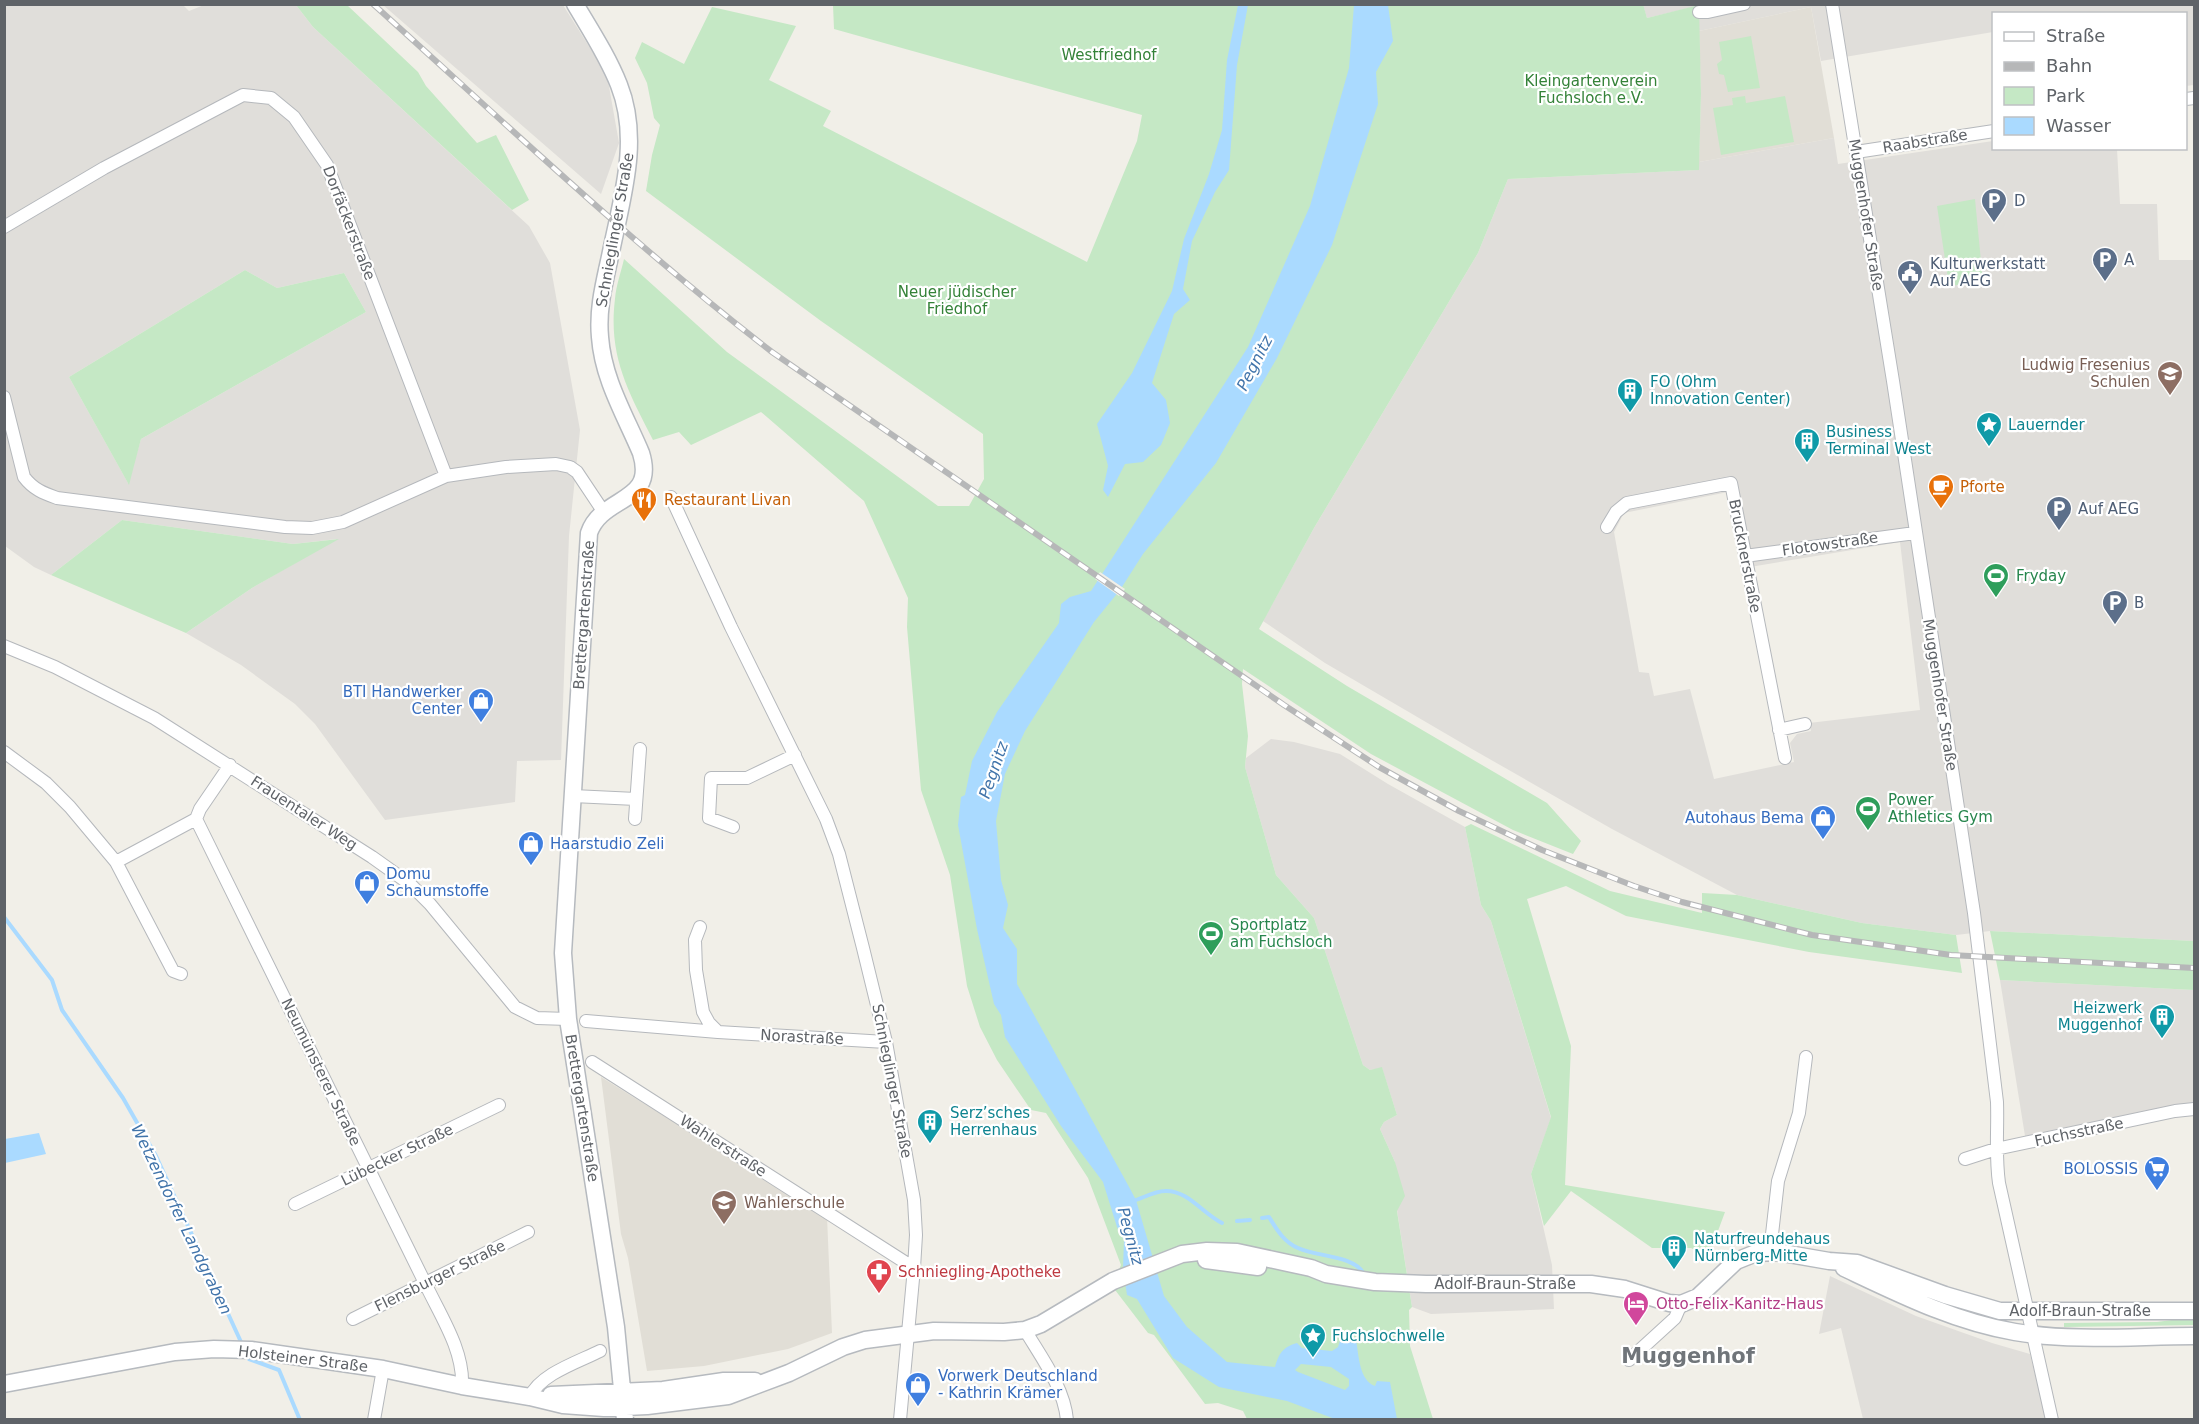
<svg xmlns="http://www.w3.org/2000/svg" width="2199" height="1424" viewBox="0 0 2199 1424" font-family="'DejaVu Sans',sans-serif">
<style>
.industrial{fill:#e0deda;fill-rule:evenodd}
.education{fill:#e1ded6}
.green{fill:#c5e8c5}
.water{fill:#aadaff;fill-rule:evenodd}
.pier{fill:#f1efe8}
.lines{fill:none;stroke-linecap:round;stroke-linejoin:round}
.stream{stroke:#aadaff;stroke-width:4}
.street-casing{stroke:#b5b8bc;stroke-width:14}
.secondary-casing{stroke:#b6babf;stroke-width:19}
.street{stroke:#fff;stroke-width:12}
.secondary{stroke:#fff;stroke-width:16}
.rail-casing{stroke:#b6b7b8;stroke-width:6}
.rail{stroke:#fff;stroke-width:4;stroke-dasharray:11;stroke-linecap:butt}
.labels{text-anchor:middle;stroke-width:4.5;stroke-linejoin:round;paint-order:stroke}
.park-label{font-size:15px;fill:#348238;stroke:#fff}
.street-label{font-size:15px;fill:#5f6368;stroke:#fff}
.service-label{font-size:15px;fill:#4e5e75;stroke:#fff;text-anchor:start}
.education-label{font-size:15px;fill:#785e54;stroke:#fff;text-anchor:end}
.culture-label{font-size:15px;fill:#0d838f;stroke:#fff;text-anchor:start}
.food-label{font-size:15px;fill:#c56008;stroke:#fff;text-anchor:start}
.leisure-label{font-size:15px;fill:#27864d;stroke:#fff;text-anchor:start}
.shop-label{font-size:15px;fill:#366cbe;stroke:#fff;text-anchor:end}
.health-label{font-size:15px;fill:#be3a42;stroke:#fff;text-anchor:start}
.hotel-label{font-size:15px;fill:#b23c85;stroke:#fff;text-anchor:start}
.water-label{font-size:16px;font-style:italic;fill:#4174aa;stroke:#fff}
.district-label{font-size:21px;font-weight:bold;fill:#70757a;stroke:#fff}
</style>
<rect width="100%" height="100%" fill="#f1efe8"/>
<path class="industrial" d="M182 4 189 11 204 5H296L313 27 529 226 550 263 580 430 569 536 561 760 517 761 515 802 385 820 315 724 295 704 241 665 186 633 252 588 337 539 293 544 122 520 51 575 34 567 5 546V5ZM245 270 277 288 344 273 366 312 141 439 128 483 69 377Z
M383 5H563L607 75 619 143 601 194Z
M1643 5H2194V85L2186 86V14H1994L1993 32 1821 61 1811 7 1699 31 1698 6 1647 18Z
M1834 138 1838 164 1993 141 1994 148 2117 149 2120 204H2157L2159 260H2194V941L1990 931 1956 935 1862 923 1737 895 1612 829 1472 749 1325 663 1263 621 1314 528 1478 253 1508 179 1698 170 1699 162ZM1728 492 1744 568 1900 542 1920 710 1809 723 1811 731 1797 734 1790 743 1794 762 1714 779 1690 689 1654 696 1649 673 1639 672 1614 532 1624 513Z
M1271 739 1294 742 1340 754 1388 784 1465 827 1481 905 1491 921 1551 1118 1531 1174 1552 1265 1554 1309 1431 1314 1412 1307 1397 1210 1395 1162 1380 1129 1384 1122 1397 1115 1382 1068 1370 1070 1363 1065 1314 918 1276 875 1245 767 1246 758Z
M2000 980 2194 990V1104L2163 1107 2025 1136Z
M1830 1276 1916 1316 1992 1343 2030 1354 2046 1419H1863L1841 1328 1819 1334Z"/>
<path class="education" d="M1811 7 1834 138 1699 162 1701 94 1699 31Z
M601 1077 827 1217 832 1333 788 1349 704 1366 647 1371 628 1258 621 1234Z"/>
<path class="green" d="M1643 4 1647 18 1699 5 1701 94 1699 170 1508 179 1478 253 1314 528 1259 629 1347 686 1547 803 1581 841 1573 854 1513 830 1371 754 1243 669 1242 684 1248 736 1245 767 1276 875 1314 918 1363 1065 1370 1070 1382 1067 1397 1115 1384 1122 1380 1129 1395 1162 1405 1196 1397 1211 1412 1307 1409 1310 1410 1346 1433 1419H1247L1243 1411 1218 1403 1205 1404 1154 1335 1148 1333 1112 1286 1121 1265 1088 1178 1046 1113 1031 1110 997 1060 980 1027 967 986 950 875 921 790 907 627 908 598 864 501 761 412 691 445 679 432 653 440C628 391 608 356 615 299 616 286 621 272 624 259L727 352 938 506H969L984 479 983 434 821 321 646 191 652 155 660 125 654 118 647 83 635 58 642 42 684 64 712 7 796 26 769 80 831 111 823 126 1087 262 1137 141 1142 115 834 29 833 5Z
M296 5H347L418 72 426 86 477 143 496 135 529 200 512 210 313 27Z
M1751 36 1760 88 1728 92 1724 75 1719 74 1717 64 1722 60 1719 42Z
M1745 96 1746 103 1785 96 1794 142 1721 155 1713 108 1733 105 1732 98Z
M1975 199 1983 282 1949 286 1937 206Z
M245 270 277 288 344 273 366 312 141 439 129 485 69 377Z
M122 520 293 544 339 539 252 588 186 633 51 575Z
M1471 824 1610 891 1702 913V893L1737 895 1862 923 1956 935 1962 973 1809 952 1626 916 1566 886 1527 899 1571 1046 1565 1185 1725 1212 1708 1258 1691 1248H1652L1571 1191 1544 1226 1531 1174 1551 1117 1491 921 1481 905 1465 827Z
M1990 931 2194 941V990L2000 980Z
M2194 1317V1325L2064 1327V1323L2157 1322Z"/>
<path class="water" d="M1238 5H1248L1237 65 1229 170 1215 192 1192 241 1183 289 1190 300 1174 314 1152 383 1166 400 1170 423 1161 445 1143 462 1125 464 1108 497 1103 490 1108 466 1097 424 1132 373 1172 291 1184 239 1209 174 1222 130 1227 60Z
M1354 5H1388L1393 41 1376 72 1378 104 1332 245 1277 358 1216 463 1143 554 1120 590 1094 622 1025 731 1005 774 996 821 1001 880 1008 905 1003 928 1017 949V984L1128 1185 1136 1200 1164 1296 1187 1327 1227 1362 1275 1367C1279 1353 1283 1347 1297 1343L1302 1348 1332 1351 1338 1347 1340 1341 1356 1340C1359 1356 1359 1380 1375 1386L1377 1381 1390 1382 1397 1419H1335L1287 1401 1219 1387 1173 1358 1137 1299 1127 1295 1123 1268 1124 1240 1117 1227 1103 1182 1061 1126 1005 1037 1001 1015 994 1004 977 929 958 825 961 797 965 795 972 761 997 712 1059 623 1061 604 1070 597 1091 591 1248 347 1310 206 1349 68ZM1301 1364 1331 1367 1349 1379V1386L1345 1390 1298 1372 1295 1370Z
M39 1133 46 1154 5 1163V1139Z"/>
<path class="pier" d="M1100 572 1125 589 1119 596 1095 579Z"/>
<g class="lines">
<path class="stream" d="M4 917 52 980 62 1010 123 1098 156 1156 241 1342
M1133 1201C1143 1198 1155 1191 1165 1191 1188 1190 1203 1214 1222 1223
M1262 1218 1269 1217C1277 1230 1284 1242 1298 1248 1317 1257 1354 1255 1364 1274
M1237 1221 1250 1220
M249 1359 279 1370 300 1420"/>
<defs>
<path id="street" d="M1832 4 1893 381 1974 913 1997 1102C1998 1129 1995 1155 1999 1183L2052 1420
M1699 12H1708L1744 4
M2186 99 2194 98
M1856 152 1994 131
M4 227 104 168 243 95 271 98 294 117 327 165 446 476
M4 397 24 477C33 489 43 493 57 498L285 527 312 528 343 522 446 476 506 467 556 464 570 467 577 472 603 511
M671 497 731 627 826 819 839 854 863 948 886 1042 914 1200 916 1235 914 1268 900 1420
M1607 527 1616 512 1627 503 1731 483 1785 758
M1745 556 1915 533
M4 646 55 667 154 718 372 857 410 884 430 904 515 1007 537 1018 568 1019
M1779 730 1805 724
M4 752 46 783 70 807 116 862 173 971 181 974
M230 765 200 809 196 819 425 1283C440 1315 464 1350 462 1386
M573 796 636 799
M635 819 640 749
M733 827 709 818 711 778H747L795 755
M116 862 196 819
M700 927 695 940 696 970 703 1012 709 1023 718 1032
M586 1021 718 1032 886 1042
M592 1062 914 1268
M1965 1159 1996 1149 2175 1111 2194 1109
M295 1204 499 1105
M1770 1252 1778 1181 1799 1113 1806 1057
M353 1319 528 1232
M1025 1330C1041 1357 1064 1387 1067 1420
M1629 1360 1675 1318 1681 1304
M530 1397C540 1374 578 1362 600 1351
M374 1420 383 1369"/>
<path id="secondary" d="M575 4C591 31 608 57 619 85 640 138 623 194 612 247 606 277 597 306 600 337 603 379 625 415 641 453 657 504 602 495 589 533L563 953 568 1019 616 1327 625 1420
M1206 1260 1258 1267
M1844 1268C1899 1294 1955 1322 2015 1332 2074 1342 2135 1336 2194 1336
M4 1384 175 1352 214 1349 251 1350 383 1369 462 1386 530 1397 563 1405 604 1408 647 1406 728 1396 789 1373 843 1347 865 1340 934 1331 1004 1332 1025 1330 1041 1324 1113 1281 1182 1254 1207 1251 1237 1252 1311 1268 1326 1274 1375 1282 1426 1284H1591L1625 1289 1669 1303 1681 1304 1698 1297 1736 1261 1756 1253 1777 1252 1829 1261 1857 1263 1945 1295 2000 1311H2194
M551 1395 663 1390 724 1381H755"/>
</defs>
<use href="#street" class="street-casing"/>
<use href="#secondary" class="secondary-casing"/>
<use href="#street" class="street"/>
<use href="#secondary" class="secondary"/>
<defs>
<path id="rail" d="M373 4C504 122 632 244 772 352L1284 705 1379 767 1459 811 1542 850 1634 886 1682 902 1812 935 1951 955 2194 968"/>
</defs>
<use href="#rail" class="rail-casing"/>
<use href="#rail" class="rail"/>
</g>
<defs>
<symbol id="parking-pin" viewBox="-11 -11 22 30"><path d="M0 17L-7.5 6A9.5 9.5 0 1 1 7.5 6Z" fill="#5c6f8a" stroke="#fff"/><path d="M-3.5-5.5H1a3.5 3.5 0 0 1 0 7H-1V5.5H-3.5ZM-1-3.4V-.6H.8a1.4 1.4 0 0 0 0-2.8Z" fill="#fff"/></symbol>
<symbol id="civic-pin" viewBox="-11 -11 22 30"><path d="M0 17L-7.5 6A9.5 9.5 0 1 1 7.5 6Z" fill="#5c6f8a" stroke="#fff"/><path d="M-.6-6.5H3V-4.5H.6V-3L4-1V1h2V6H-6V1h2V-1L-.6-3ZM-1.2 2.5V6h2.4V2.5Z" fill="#fff"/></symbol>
<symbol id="school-pin" viewBox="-11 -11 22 30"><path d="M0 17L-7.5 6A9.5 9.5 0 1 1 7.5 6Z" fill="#8d6e63" stroke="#fff"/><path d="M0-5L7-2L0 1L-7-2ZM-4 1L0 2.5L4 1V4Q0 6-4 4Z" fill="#fff"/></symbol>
<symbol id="building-pin" viewBox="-11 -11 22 30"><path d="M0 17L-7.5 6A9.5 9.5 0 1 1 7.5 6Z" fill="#0f9aa8" stroke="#fff"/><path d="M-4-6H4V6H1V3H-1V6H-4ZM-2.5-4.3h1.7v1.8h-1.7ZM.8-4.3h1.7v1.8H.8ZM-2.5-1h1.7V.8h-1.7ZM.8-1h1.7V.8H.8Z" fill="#fff"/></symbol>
<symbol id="sight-pin" viewBox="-11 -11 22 30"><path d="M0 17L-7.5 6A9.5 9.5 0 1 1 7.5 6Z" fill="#0f9aa8" stroke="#fff"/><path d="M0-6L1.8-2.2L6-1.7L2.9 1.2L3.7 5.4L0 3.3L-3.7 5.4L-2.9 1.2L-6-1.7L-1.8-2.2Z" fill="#fff"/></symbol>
<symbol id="cafe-pin" viewBox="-11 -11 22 30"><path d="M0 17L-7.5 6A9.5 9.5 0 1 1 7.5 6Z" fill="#e8710a" stroke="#fff"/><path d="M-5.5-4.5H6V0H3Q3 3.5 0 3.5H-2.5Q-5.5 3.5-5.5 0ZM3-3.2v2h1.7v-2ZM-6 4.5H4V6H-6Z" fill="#fff"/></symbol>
<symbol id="restaurant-pin" viewBox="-11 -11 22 30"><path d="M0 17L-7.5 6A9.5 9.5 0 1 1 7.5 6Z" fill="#e8710a" stroke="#fff"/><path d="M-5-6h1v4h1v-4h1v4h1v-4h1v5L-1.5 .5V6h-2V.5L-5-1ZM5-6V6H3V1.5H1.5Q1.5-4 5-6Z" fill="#fff"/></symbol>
<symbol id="stadium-pin" viewBox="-11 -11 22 30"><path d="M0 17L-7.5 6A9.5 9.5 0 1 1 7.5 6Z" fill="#2e9e5b" stroke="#fff"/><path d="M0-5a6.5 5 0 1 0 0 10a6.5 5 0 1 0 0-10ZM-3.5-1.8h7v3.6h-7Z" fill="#fff"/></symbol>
<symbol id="shop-pin" viewBox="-11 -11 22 30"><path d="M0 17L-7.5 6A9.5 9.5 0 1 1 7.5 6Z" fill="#3f7fe0" stroke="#fff"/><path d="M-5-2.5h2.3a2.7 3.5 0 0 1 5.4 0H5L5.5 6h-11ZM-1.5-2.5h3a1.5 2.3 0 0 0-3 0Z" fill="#fff"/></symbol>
<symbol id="supermarket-pin" viewBox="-11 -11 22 30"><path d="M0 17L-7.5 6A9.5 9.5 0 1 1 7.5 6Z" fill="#3f7fe0" stroke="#fff"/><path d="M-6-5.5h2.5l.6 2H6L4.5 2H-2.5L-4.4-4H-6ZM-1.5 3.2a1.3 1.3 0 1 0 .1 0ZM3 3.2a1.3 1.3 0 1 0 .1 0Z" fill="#fff"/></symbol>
<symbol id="pharmacy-pin" viewBox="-11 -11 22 30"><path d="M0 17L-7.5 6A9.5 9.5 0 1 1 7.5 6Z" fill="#e0444e" stroke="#fff"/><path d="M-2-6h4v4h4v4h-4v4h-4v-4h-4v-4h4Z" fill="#fff"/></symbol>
<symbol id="hotel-pin" viewBox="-11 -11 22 30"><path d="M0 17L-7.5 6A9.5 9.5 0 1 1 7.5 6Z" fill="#d1479c" stroke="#fff"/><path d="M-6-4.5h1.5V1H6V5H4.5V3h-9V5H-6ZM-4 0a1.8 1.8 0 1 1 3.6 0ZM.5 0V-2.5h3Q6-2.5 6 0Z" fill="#fff"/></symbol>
</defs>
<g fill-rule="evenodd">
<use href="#parking-pin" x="1979" y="186" width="30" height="40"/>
<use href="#parking-pin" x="2090" y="245" width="30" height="40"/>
<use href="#civic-pin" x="1895" y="258" width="30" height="40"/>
<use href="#school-pin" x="2155" y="359" width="30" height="40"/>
<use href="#building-pin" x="1615" y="376" width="30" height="40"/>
<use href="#sight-pin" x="1974" y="410" width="30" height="40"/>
<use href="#building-pin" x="1792" y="426" width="30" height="40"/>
<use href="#cafe-pin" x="1926" y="472" width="30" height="40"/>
<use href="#restaurant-pin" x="629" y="485" width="30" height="40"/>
<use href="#parking-pin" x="2044" y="494" width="30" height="40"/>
<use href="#stadium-pin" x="1981" y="561" width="30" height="40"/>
<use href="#parking-pin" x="2100" y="588" width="30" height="40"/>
<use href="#shop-pin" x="466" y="686" width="30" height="40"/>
<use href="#stadium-pin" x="1853" y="794" width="30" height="40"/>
<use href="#shop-pin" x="1808" y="803" width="30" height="40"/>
<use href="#shop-pin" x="516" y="829" width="30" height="40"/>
<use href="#shop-pin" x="352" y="868" width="30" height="40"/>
<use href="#stadium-pin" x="1196" y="919" width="30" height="40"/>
<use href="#building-pin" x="2147" y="1002" width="30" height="40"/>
<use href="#building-pin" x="915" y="1107" width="30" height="40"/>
<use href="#supermarket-pin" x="2142" y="1154" width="30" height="40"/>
<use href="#school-pin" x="709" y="1188" width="30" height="40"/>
<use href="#building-pin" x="1659" y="1233" width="30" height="40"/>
<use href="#pharmacy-pin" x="864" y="1257" width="30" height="40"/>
<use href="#hotel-pin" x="1621" y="1289" width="30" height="40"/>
<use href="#sight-pin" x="1298" y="1321" width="30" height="40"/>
<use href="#shop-pin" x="903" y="1370" width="30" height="40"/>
</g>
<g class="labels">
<g class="park-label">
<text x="1109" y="60">Westfriedhof</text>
<text x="1591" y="86">Kleingartenverein<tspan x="1591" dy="17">Fuchsloch e.V.</tspan></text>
<text x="957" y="297">Neuer jüdischer<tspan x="957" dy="17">Friedhof</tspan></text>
</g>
<g class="street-label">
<text transform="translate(1925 141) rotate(-9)" y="5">Raabstraße</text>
<text transform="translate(1866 215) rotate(81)" y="5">Muggenhofer Straße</text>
<text transform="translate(349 223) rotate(69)" y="5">Dorfäckerstraße</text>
<text transform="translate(615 230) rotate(-80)" y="5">Schnieglinger Straße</text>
<text transform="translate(1830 544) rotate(-8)" y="5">Flotowstraße</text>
<text transform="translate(1745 556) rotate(79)" y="5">Brucknerstraße</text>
<text transform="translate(584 615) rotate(-86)" y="5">Brettergartenstraße</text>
<text transform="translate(1940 695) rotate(81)" y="5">Muggenhofer Straße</text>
<text transform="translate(304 813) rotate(33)" y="5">Frauentaler Weg</text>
<text transform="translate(802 1037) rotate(3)" y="5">Norastraße</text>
<text transform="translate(321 1072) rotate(64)" y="5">Neumünsterer Straße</text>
<text transform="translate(892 1081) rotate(79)" y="5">Schnieglinger Straße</text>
<text transform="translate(582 1108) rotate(81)" y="5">Brettergartenstraße</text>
<text transform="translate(2079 1132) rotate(-12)" y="5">Fuchsstraße</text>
<text transform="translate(723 1146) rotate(33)" y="5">Wahlerstraße</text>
<text transform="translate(397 1155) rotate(-26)" y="5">Lübecker Straße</text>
<text transform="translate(440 1276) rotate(-26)" y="5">Flensburger Straße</text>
<text x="1505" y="1289">Adolf-Braun-Straße</text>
<text x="2080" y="1316">Adolf-Braun-Straße</text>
<text transform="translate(303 1359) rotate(7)" y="5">Holsteiner Straße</text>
</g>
<g class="service-label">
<text x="2014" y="206">D</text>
<text x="2124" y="265">A</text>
<text x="1930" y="269">Kulturwerkstatt<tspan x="1930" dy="17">Auf AEG</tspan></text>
<text x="2078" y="514">Auf AEG</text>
<text x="2134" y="608">B</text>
</g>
<g class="education-label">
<text x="2150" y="370">Ludwig Fresenius<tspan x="2150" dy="17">Schulen</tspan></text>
<text x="744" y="1208" text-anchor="start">Wahlerschule</text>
</g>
<g class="culture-label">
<text x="1650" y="387">FO (Ohm<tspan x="1650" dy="17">Innovation Center)</tspan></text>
<text x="2008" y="430">Lauernder</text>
<text x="1826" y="437">Business<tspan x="1826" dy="17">Terminal West</tspan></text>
<text x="2142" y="1013" text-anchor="end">Heizwerk<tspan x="2142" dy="17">Muggenhof</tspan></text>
<text x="950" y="1118">Serz’sches<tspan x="950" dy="17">Herrenhaus</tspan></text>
<text x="1694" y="1244">Naturfreundehaus<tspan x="1694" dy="17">Nürnberg-Mitte</tspan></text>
<text x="1332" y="1341">Fuchslochwelle</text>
</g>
<g class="food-label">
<text x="1960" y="492">Pforte</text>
<text x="664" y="505">Restaurant Livan</text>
</g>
<g class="leisure-label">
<text x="2016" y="581">Fryday</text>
<text x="1888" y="805">Power<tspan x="1888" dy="17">Athletics Gym</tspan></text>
<text x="1230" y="930">Sportplatz<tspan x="1230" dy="17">am Fuchsloch</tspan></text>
</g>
<g class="shop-label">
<text x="462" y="697">BTI Handwerker<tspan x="462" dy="17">Center</tspan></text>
<text x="1804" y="823">Autohaus Bema</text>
<text x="550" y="849" text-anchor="start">Haarstudio Zeli</text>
<text x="386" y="879" text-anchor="start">Domu<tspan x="386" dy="17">Schaumstoffe</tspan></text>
<text x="2138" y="1174">BOLOSSIS</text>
<text x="938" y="1381" text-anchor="start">Vorwerk Deutschland<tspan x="938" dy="17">- Kathrin Krämer</tspan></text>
</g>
<g class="health-label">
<text x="898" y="1277">Schniegling-Apotheke</text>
</g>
<g class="hotel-label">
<text x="1656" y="1309">Otto-Felix-Kanitz-Haus</text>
</g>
<g class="water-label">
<text transform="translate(1254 363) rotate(-63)" y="6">Pegnitz</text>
<text transform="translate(993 770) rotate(-71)" y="6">Pegnitz</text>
<text transform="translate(182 1219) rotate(64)" y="6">Wetzendorfer Landgraben</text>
<text transform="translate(1131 1236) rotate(75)" y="6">Pegnitz</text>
</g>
<g class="district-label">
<text x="1688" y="1363">Muggenhof</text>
</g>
</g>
<rect width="2199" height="1424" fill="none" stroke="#5f6368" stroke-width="12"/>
<rect x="1992" y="12" width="195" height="138" fill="#ffffff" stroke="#bfc1c3" stroke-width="1.5"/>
<rect x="2004" y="32" width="30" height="9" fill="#ffffff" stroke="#bfc1c3" stroke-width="1.5"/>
<text x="2046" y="42" font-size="18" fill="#5f6368">Straße</text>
<rect x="2004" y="62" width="30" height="9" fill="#b6b7b8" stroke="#bfc1c3" stroke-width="1.5"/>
<text x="2046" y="72" font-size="18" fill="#5f6368">Bahn</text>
<rect x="2004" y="87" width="30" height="18" fill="#c5e8c5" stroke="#bfc1c3" stroke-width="1.5"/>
<text x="2046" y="102" font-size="18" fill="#5f6368">Park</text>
<rect x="2004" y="117" width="30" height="18" fill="#aadaff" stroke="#bfc1c3" stroke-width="1.5"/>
<text x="2046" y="132" font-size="18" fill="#5f6368">Wasser</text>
</svg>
